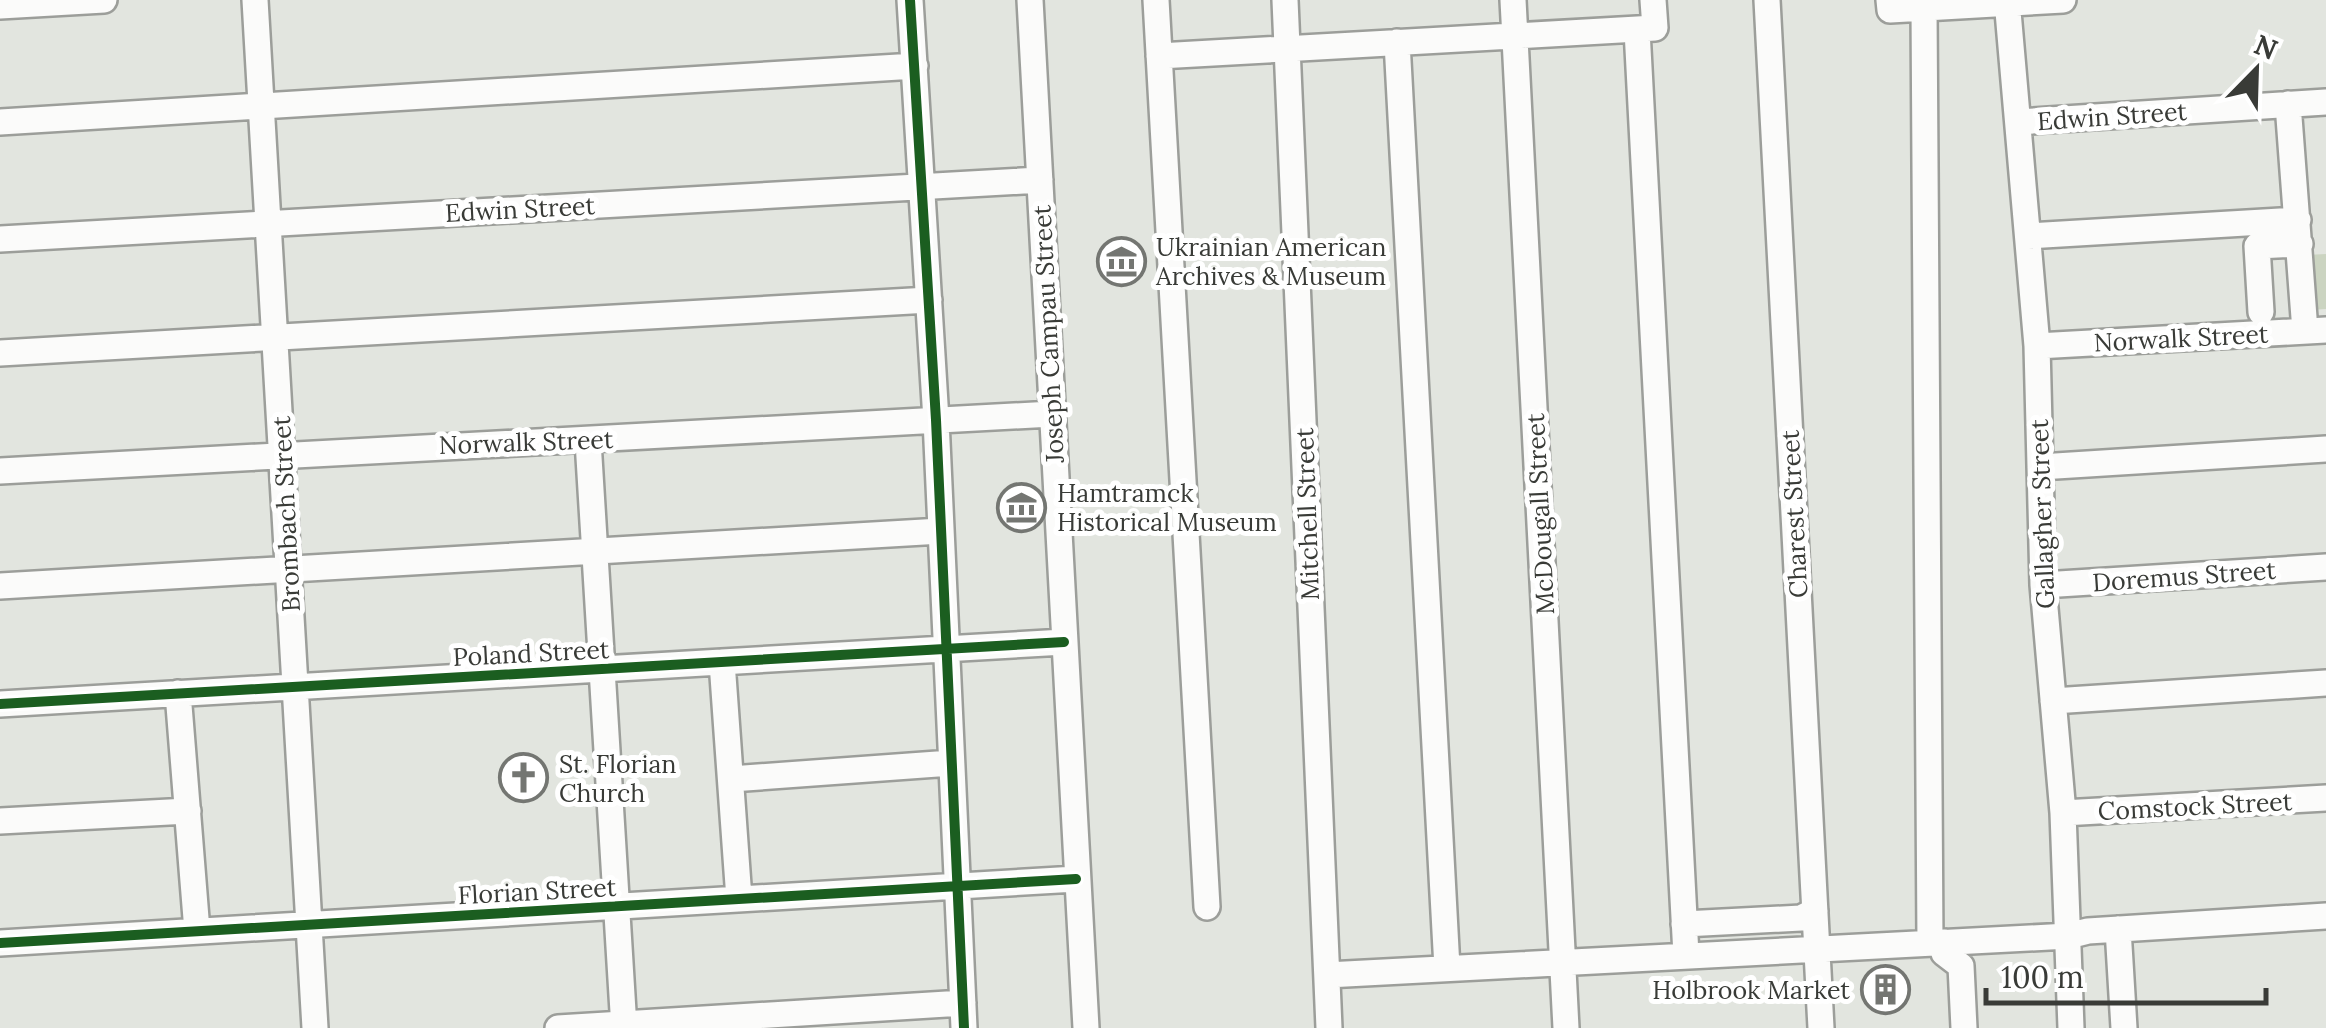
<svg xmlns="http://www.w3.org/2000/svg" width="2326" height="1028" viewBox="0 0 2326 1028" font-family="Lora,serif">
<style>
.green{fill:#cbd4c1}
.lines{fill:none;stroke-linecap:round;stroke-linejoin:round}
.minor-casing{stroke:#9c9e9a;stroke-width:30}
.minor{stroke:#fbfbfa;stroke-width:25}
.cycleway-casing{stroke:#fff;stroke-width:16}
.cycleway{stroke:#1b5e20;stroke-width:10}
.labels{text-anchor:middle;stroke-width:10;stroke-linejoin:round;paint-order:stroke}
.street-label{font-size:25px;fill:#393b37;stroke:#fff}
.poi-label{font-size:25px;fill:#393b37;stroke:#fff;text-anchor:start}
</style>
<rect width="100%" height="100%" fill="#e2e5df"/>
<path class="green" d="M2326 254V309L2310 310 2306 255Z"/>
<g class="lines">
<defs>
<path id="minor" d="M255 0 315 1028
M910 0 936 420 964 1028
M1030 0 1086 1028
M1156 0 1207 907
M1285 0 1329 1028
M1513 0 1566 1028
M1767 0 1821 1028
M1889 0 1890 10 2063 0
M2007 0 2037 346 2043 585 2063 813 2071 1028
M0 6 104 0
M1924 8 1930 943
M1637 30 1686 955
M1397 42 1447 968
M1159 56 1655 28 1653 0
M2288 104 2305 331
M0 122 915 66
M2018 122 2326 102
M2028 236 2298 220
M0 239 1040 180
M2261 312 2257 246 2300 244
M2037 346 2326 330
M0 353 929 300
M588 441 624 1028
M2040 467 2326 449
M0 471 1052 414
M2043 585 2326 567
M0 586 941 531
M722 662 739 899
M178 693 197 931
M2053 701 2326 683
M0 704 1064 642
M731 779 951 763
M2063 813 2326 798
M0 821 188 811
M1684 924 1801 918 1815 911
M2118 929 2124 1028
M1944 942V953L1961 966 1964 1028
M0 943 1076 879
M1327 975 2068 936 2088 931 2326 916
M558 1028 963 1003"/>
</defs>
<use href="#minor" class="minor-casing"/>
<use href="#minor" class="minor"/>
<defs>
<path id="cycleway" d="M910 0 936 420 964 1028
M0 704 1064 642
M0 943 1076 879"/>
</defs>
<use href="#cycleway" class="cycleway-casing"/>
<use href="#cycleway" class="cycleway"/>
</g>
<defs>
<symbol id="museum-ring" viewBox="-11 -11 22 22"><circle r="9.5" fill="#fff" stroke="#747672" stroke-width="1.5"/><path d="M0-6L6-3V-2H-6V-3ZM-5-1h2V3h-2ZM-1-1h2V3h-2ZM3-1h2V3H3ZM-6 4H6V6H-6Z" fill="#747672"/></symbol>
<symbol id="church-ring" viewBox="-11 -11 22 22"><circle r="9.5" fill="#fff" stroke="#747672" stroke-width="1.5"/><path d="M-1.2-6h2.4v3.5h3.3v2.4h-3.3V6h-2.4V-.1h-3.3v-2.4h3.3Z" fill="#747672"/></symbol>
<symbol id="building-ring" viewBox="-11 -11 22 22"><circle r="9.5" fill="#fff" stroke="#747672" stroke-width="1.5"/><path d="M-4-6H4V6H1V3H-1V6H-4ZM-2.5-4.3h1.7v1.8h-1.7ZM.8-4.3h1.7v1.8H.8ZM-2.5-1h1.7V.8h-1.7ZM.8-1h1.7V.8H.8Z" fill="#747672"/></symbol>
</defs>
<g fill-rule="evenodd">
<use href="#museum-ring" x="1094" y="234" width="55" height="55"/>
<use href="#museum-ring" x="994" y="480" width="55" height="55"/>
<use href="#church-ring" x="496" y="750" width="55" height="55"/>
<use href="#building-ring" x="1858" y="962" width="55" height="55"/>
</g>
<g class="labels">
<g class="street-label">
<text transform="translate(2112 116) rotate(-4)" y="9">Edwin Street</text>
<text transform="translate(520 209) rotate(-3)" y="9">Edwin Street</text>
<text transform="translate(1048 334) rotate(-93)" y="9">Joseph Campau Street</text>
<text transform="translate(2181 338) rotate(-3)" y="9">Norwalk Street</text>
<text transform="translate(526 442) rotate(-2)" y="9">Norwalk Street</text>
<text transform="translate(286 514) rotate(-93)" y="9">Brombach Street</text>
<text transform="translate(1307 514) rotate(-92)" y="9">Mitchell Street</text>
<text transform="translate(1540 514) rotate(-93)" y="9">McDougall Street</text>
<text transform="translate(1794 514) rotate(-93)" y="9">Charest Street</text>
<text transform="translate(2042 514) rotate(-92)" y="9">Gallagher Street</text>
<text transform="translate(2184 576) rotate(-4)" y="9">Doremus Street</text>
<text transform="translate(531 653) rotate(-3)" y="9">Poland Street</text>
<text transform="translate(2195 806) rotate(-3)" y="9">Comstock Street</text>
<text transform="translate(537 891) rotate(-3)" y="9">Florian Street</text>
</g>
<g class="poi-label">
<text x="1156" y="256">Ukrainian American<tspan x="1156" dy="29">Archives &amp; Museum</tspan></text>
<text x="1057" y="502">Hamtramck<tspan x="1057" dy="29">Historical Museum</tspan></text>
<text x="559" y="773">St. Florian<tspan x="559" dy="29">Church</tspan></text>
<text x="1850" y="999" text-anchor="end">Holbrook Market</text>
</g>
</g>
<g transform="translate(2256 70) rotate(23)" stroke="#ffffff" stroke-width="8" paint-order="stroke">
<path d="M0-8L18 38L0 25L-18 38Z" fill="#393b37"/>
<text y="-15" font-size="28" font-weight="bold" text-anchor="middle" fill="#393b37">N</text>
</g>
<path d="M1986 988v15h280v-15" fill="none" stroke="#393b37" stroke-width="5"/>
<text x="2001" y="988" font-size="30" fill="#393b37" stroke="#ffffff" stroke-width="8" paint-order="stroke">100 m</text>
</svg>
